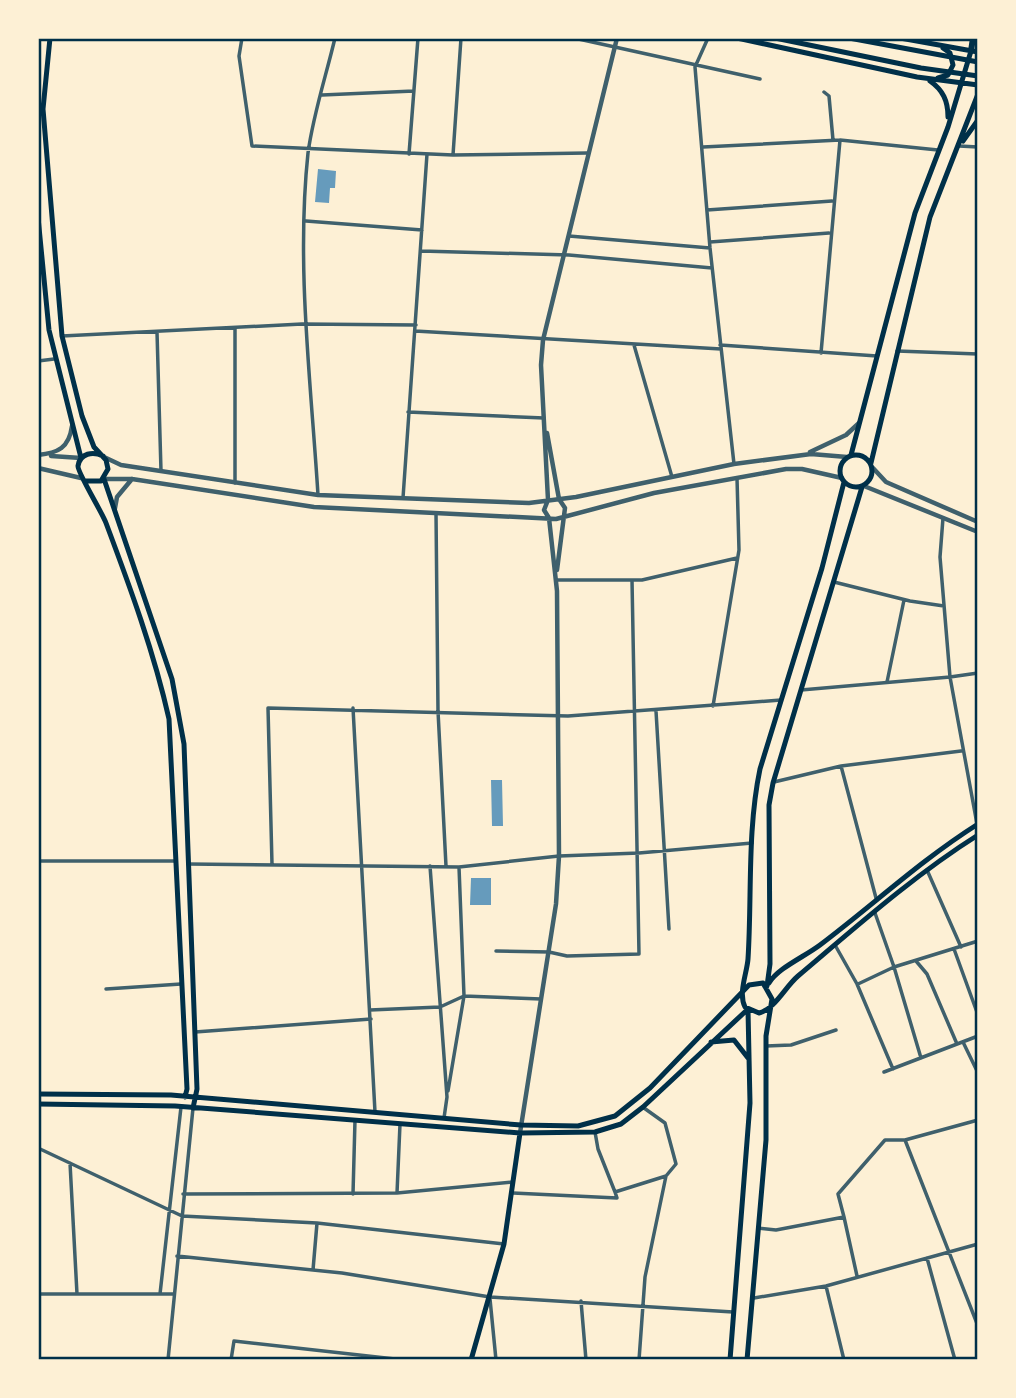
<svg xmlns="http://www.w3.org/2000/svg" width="1016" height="1398" viewBox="0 0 1016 1398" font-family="'Times New Roman',serif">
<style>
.water{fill:#669bbc}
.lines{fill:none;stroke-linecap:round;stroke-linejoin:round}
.minor{stroke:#3f606c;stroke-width:3.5}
.tertiary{stroke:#3f606c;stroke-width:4.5}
.secondary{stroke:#003049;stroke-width:5}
.primary{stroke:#003049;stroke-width:5}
.motorway{stroke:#003049;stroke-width:6}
.neatline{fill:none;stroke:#003049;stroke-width:2.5}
</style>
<rect width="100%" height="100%" fill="#fdf0d5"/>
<path class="water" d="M318 169 336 171 335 188H330L329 203 315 202Z
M491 780H502L503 826H492Z
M471 878H491V905H470Z"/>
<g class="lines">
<path class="minor" d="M242 38 239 56 252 146 453 155 587 153
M574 38 760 79
M708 38 695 67 710 248 734 464
M824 92 829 96 833 140
M322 95 414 91
M959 146 978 147
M703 147 840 140 938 150
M409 154 418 38
M453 155 461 38
M707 210 832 201
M306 221 422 230
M569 236 710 248
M710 242 829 233
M421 251 569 255 712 268
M415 331 721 349
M157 332 161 471
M62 336 302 324 416 325
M634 345 672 477
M720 345 877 356
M897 351 978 354
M821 353 840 140
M38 361 54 359
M408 412 544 418
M235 483V328
M318 495C311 382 296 266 308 153 313 115 326 76 335 38
M403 498 427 154
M436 513 438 711 446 866
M556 580H642L737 558
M834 582 910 601 944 606
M887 682 904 600
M801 690 950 677 940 557 943 518
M713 706 739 550 737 478
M353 708 375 1112
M656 711 669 929
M841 766 876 898
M774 782 841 766 961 751
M977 824 950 677 978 673
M38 861H176
M188 864 459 867 559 856 639 853 752 843
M272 864 268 708 568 716 781 700
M430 866 447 1097 444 1118
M927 870 961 947
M875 913 894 967 978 941
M835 945 857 984 893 1069
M954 949 978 1015
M496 951 549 952 567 956 639 954 632 580
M916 961 927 974 957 1044
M858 984 894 967 921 1058
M106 989 181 984
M370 1010 440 1007 464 996 541 999
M195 1032 371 1019
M963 1042 978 1073
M766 1046 791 1045 836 1030
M884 1072 978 1036
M448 1091 464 996 459 867
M595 1132 598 1149 615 1192 666 1176 676 1164 665 1123 644 1108
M905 1140 978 1326
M38 1148 182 1216 317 1223 504 1244
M70 1163 77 1294
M397 1193 400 1124
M513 1193 617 1198 615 1192
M183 1194 397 1193 513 1182
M353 1194 355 1120
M844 1217 857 1276
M758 1228 776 1230 844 1217 838 1194 885 1140H905L978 1120
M177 1256 342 1273 490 1297 733 1312
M927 1258 955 1360
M313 1270 317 1223
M826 1286 844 1360
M38 1294H173
M160 1294 181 1107
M754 1298 826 1286 978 1244
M490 1299 496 1360
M581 1301 586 1360
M168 1360 193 1108
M231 1360 234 1341 404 1360
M639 1360 645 1277 666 1176"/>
<path class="tertiary" d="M547 433 559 499 565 508 557 570
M810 452 846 435 859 423
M38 455C58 453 69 448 72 426
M51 456 81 458
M104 457 121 465 318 495 529 503 576 497 734 464 811 454 847 457
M38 468 81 478
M873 468 886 482 978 522
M104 479H132L314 507 556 519 654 493 786 469H802L842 478
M864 486 978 532
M115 508 117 497 132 479
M520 1133 556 904 559 856 557 591 549 518 544 510 548 500 541 365 543 340 617 38"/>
<path class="secondary" d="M50 38 43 109 62 336 82 416 94 447 106 460 108 469 101 481H85
M737 38 917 77 978 85
M900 38 978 52
M938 78 948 75 953 65 950 53 943 48
M930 81C943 90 948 101 948 117
M963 141 978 120
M38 217 49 330 81 458
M840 471a16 16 0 1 1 32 0a16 16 0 1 1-32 0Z
M851 455 915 213 948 127 971 51
M103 456C93 451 80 453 78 466 77 472 102 512 106 523 130 587 154 652 169 719L187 1089 185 1097
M871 463 930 217 978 94
M104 479 172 679 184 744 197 1089 193 1108
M844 482 822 568 760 769C747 831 752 896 748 959 747 973 738 993 745 1007L759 1013C775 1009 785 987 798 976 856 927 913 876 978 835
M769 983C778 968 804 957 820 945 873 905 921 860 978 824
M767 986 770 964 769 805 773 783 862 487
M711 1042 734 1040 748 1058
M38 1094 171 1095 521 1125 578 1126 615 1116 650 1088 749 985 763 983 772 999 766 1036V1140L747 1360
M38 1104 175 1106 520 1133 595 1132 621 1124 643 1107 748 1009
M471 1360 504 1244 520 1133
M730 1360 750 1103 748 1010"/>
<path class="primary" d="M775 38 921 68 978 76
M849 38 978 62"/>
<path class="motorway" d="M914 38H925
M971 51 973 38"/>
</g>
<rect width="1016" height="1398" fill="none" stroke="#fdf0d5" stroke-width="80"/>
<rect x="40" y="40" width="936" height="1318" class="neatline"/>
</svg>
